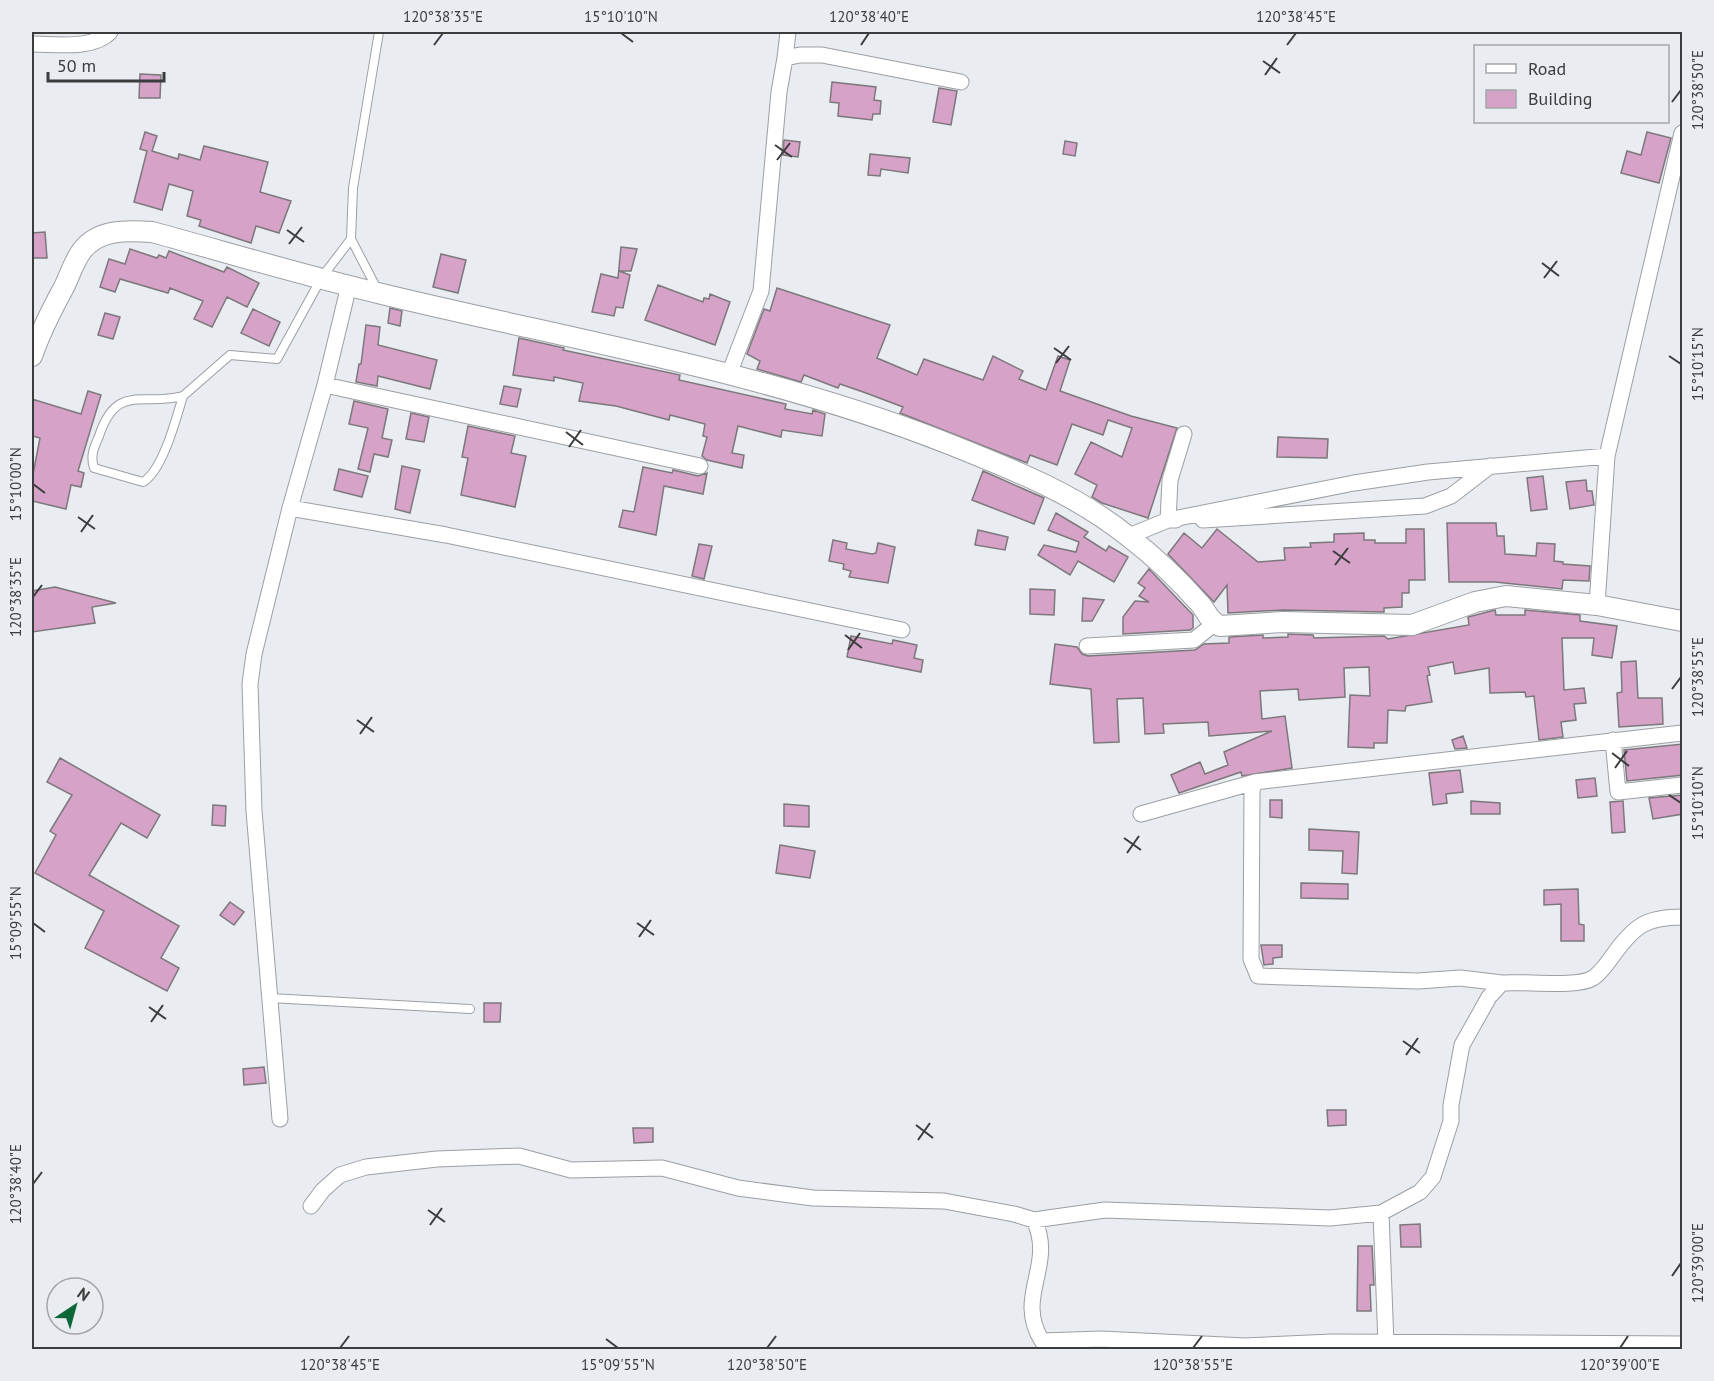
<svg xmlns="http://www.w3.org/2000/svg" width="1714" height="1381" viewBox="0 0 1714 1381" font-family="'PT Sans',sans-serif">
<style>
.building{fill:#d6a2c8;stroke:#7c787b;stroke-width:1.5}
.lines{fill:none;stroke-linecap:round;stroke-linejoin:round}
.service-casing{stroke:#9b9fa3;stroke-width:10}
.minor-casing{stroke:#9b9fa3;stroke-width:17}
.tertiary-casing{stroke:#9b9fa3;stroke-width:22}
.service{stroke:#fff;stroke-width:8}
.minor{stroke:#fff;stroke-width:15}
.tertiary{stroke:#fff;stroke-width:20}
.ticks{fill:none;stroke:#3a3c3d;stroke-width:2}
.neatline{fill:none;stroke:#3a3c3d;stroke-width:2}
.ticks-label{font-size:15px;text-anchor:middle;fill:#3a3c3d}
</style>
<rect width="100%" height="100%" fill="#e9ecf0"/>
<path class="building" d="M140 74 161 75 160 98H139Z
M832 82 876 87 874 100 881 101 880 114H873L872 120 838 116 839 103 830 102Z
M939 88 957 91 951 125 933 122Z
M145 132 157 136 152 151 178 159 179 154 200 160 204 146 268 162 260 192 291 201 279 233 256 226 251 243 199 226 201 220 187 216 193 191 169 184 162 210 134 202 147 151 140 149Z
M1647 132 1671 138 1659 183 1621 173 1627 151 1641 155Z
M784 140 800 142 798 157 783 155Z
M1065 141 1077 143 1075 156 1063 154Z
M870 154 910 158 908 173 881 169 880 176 868 175Z
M45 232 47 258H32V233Z
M621 247 637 249 631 271H619L630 275 623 308 616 307 614 316 592 312 601 274 618 278Z
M130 249 157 258 159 255 166 258 169 251 224 272 227 267 259 283 247 307 227 297 212 327 194 319 203 301 170 288 168 293 120 279 115 292 100 287 109 259 125 264Z
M441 254 466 260 458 293 433 287Z
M658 285 703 302 704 298 709 299 710 294 730 302 715 345 645 320Z
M777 288 890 325 877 358 917 375 924 359 983 380 993 356 1023 371 1019 379 1046 390 1058 356 1070 360 1060 391 1131 416 1177 428 1148 518 1102 503 1092 497 1097 485 1075 474 1091 442 1122 457 1132 428 1108 420 1103 435 1072 424 1057 465 1030 455 1027 463 900 413 903 407 866 393 840 384 838 388 804 375 801 382 757 369 760 361 747 354 764 309 770 311Z
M390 308 402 311 400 326 388 323Z
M253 309 280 322 269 346 241 333Z
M105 313 120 317 113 339 98 335Z
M366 325 380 327 378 345 437 360 430 389 378 376 377 386 356 382 359 364H361Z
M519 338 564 348 563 350 680 375 679 380 786 404 785 409 812 414 813 410 825 414 822 436 782 430 781 437 738 426 732 453 744 455 742 468 707 460 702 456 707 437 703 436 705 424 670 415 669 420 616 406 579 401 583 383 554 377V381L513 375Z
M504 386 521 389 517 407 500 404Z
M88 391 101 395 78 471 84 473 81 487 71 485 66 509 32 501V479L40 438 32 436V399L81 414Z
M354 401 388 409 382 438 392 440 388 457 374 454 370 472 358 469 368 428 349 424Z
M411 413 429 417 424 442 406 439Z
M468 426 515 436 511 453 526 456 515 507 461 495 468 458 462 457Z
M1278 437 1328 439 1327 458 1277 457Z
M402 466 420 470 410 513 395 509Z
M643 467 672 473 673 470 698 476 707 473 703 494 664 486 656 535 619 527 623 510 634 512Z
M339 469 368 476 362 497 334 490Z
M983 471 1044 498 1034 524 972 500Z
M1543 476 1547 509 1531 511 1527 478Z
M1586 480 1587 491H1592L1594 505 1570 509 1566 482Z
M1056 513 1088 532 1084 537 1106 551 1109 546 1128 557 1114 582 1078 561 1070 575 1038 555 1044 545 1076 552 1079 542 1048 530Z
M1447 523H1496L1497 536H1504L1505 554 1536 556 1537 543 1555 544 1554 561 1563 562V564L1590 566 1589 581 1563 580 1562 589 1495 582H1449Z
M1217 529 1258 562 1285 560 1284 548 1311 547 1310 543 1334 542V534L1364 533V540H1375V543H1406V529H1424L1425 580H1409V593H1402V607L1384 608V612L1283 610 1228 613 1227 585 1214 602 1168 554 1184 533 1202 548Z
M978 530 1008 537 1005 550 975 545Z
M833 540 847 543 846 549 872 554 876 553 878 543 895 547 888 583 849 577 851 571 843 569 844 564 829 561Z
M699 544 712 546 704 579 692 576Z
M1149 569 1193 615V628L1190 630 1123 634V617L1135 601 1149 602 1139 596 1145 588 1138 583Z
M55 587 116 603 92 607 95 623 32 632V591Z
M1030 589 1055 590 1054 615 1030 614Z
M1083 598 1104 600 1092 621H1082Z
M1495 610 1496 615H1525V610L1580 615V621L1617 626 1612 658 1592 655 1594 638H1562L1564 690 1584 688 1586 703 1574 704 1576 720 1561 722 1563 737 1539 740 1534 696 1526 697 1525 692 1490 693 1489 668 1455 674 1453 662 1428 667 1430 675 1427 676 1432 702 1406 706 1405 711 1388 710 1387 743H1374V748L1348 747 1350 695 1370 696 1369 667 1344 668 1345 697 1299 700 1298 689 1260 691 1262 719 1285 716 1292 768 1242 776 1241 772 1179 793 1171 775 1200 762 1205 774 1228 765 1224 752 1272 731 1209 736 1208 722 1163 724 1164 733 1145 734 1143 698 1117 699 1119 742 1094 743 1091 689 1050 684 1055 644 1077 647 1082 654 1088 656 1195 650 1204 644 1229 643V637L1263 635V638L1288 637V634L1313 635 1314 638 1384 636 1388 639 1469 625 1468 617Z
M851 636 892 644 893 640 917 645 914 658 923 660 921 672 847 657Z
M1636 661 1638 698H1662L1663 724 1619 727 1617 693 1622 692 1621 662Z
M1463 736 1467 748 1455 749 1452 740Z
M1683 744V775L1627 781 1624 750Z
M60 758 160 815 147 838 121 823 89 875 179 926 161 958 179 968 167 991 85 948 104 911 35 873 56 835 50 831 72 795 47 782Z
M1460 770 1463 792 1446 794 1447 803 1433 805 1429 773Z
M1595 778 1597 796 1578 798 1576 780Z
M1683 795V814L1653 819 1649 798Z
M1270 800H1282V818L1270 817Z
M1471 801 1500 803V814H1471Z
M1623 801 1625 832 1612 833 1610 802Z
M784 804 809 806V827L784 826Z
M213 805 226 806 225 826 212 825Z
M1309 829 1359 832 1357 874 1342 873 1343 851 1309 850Z
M780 845 815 851 810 878 776 873Z
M1301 883 1348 884V899L1301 898Z
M1578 889 1579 924 1584 925V941H1561V904L1544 905V890Z
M230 902 244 912 234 925 220 915Z
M1261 945H1282V957L1273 958V964L1264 965Z
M484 1003H501L500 1022H484Z
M264 1067 266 1083 244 1085 243 1069Z
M1327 1110H1346V1125L1328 1126Z
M633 1128H653V1142L634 1143Z
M1420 1224 1421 1247H1401L1400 1225Z
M1358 1246H1372L1374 1285H1370L1371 1311H1357Z"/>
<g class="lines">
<defs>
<path id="service" d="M377 289 351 239 353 188 379 32
M183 396C176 419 163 470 143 482L94 468C90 455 94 448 99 436 117 382 143 407 183 396Z
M183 396 230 355 277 359 322 277 351 239
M270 998 470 1009"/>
<path id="minor" d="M32 44C55 44 93 50 110 32
M785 58 788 32
M729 374 761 291 779 92 785 58 800 55H822L961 82
M325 385 700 466
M1184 434 1170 480 1168 520 1354 483 1428 472 1607 456
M290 508 446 535 902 630
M1203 520 1425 506 1451 496 1490 466
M1129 536 1168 520H1176
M1597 605 1607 456 1682 133
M1087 646 1194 640 1214 624
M1613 740 1618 792 1682 785
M1255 782 1252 790 1251 959 1258 976 1418 981 1460 978 1502 983
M1141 814 1255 782 1682 733
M280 1119 254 811 250 684 254 654 290 508 325 385 349 285
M311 1206 323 1190 340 1175 366 1167 437 1159 519 1156 571 1170 662 1168 738 1188 813 1198 944 1201 1014 1214 1034 1220 1105 1210 1330 1218 1381 1213 1420 1192 1433 1177 1451 1121V1105L1462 1045 1489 997 1502 983C1525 981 1577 988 1593 978 1602 972 1608 962 1614 954 1635 925 1647 917 1682 917
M1381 1213 1386 1344
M1034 1220C1056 1266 1014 1296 1042 1341L1101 1339 1245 1346 1332 1342 1682 1344"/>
<path id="tertiary" d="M32 356C40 333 51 311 63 289 69 278 73 263 81 252 97 229 127 230 152 232 229 253 305 276 382 294 572 340 767 372 949 444 1014 470 1074 493 1129 537 1155 557 1180 581 1201 605 1207 613 1210 622 1220 626L1283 622 1412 625 1475 602 1506 596 1597 605 1682 621"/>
</defs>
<use href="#service" class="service-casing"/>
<use href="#minor" class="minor-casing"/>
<use href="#tertiary" class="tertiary-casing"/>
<use href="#service" class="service"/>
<use href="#minor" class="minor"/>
<use href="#tertiary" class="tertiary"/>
</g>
<path class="ticks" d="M621 33 633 42M434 45 443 33M861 45 869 33M1287 45 1296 33M1263 61 1280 73M1265 75 1277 58M1672 102 1681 90M775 145 792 157M777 160 790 143M287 230 304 242M289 244 302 227M1542 263 1559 276M1544 278 1557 261M1054 348 1071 360M1669 356 1681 364M1056 363 1069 346M566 432 583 445M569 447 581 430M33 484 45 493M78 517 95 529M81 532 93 515M1333 551 1350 563M1335 565 1348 548M33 597 42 585M845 635 862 648M848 650 860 633M1672 689 1681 677M357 720 374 732M360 734 372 717M1612 753 1629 766M1615 768 1627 751M1669 795 1681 803M1124 838 1141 850M1127 853 1139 836M33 923 45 932M637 923 654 935M639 937 651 920M149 1007 166 1019M151 1022 163 1005M1403 1041 1420 1053M1406 1055 1418 1038M916 1125 933 1138M918 1140 930 1123M33 1184 42 1172M428 1210 445 1222M430 1225 442 1208M1672 1276 1681 1263M606 1339 618 1348M340 1348 349 1336M767 1348 776 1336M1193 1348 1202 1336M1620 1348 1628 1336"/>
<rect width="1714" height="1381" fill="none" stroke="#e9ecf0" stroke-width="66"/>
<rect x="1474" y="45" width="195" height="78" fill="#e9ecf0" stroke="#a3a6a8" stroke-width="1.5"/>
<rect x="1486" y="64" width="30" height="9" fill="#ffffff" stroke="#a3a6a8" stroke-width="1.5"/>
<text x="1528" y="75" font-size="18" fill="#3a3c3d">Road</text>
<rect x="1486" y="90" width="30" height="18" fill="#d6a2c8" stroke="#a3a6a8" stroke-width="1.5"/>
<text x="1528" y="105" font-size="18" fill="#3a3c3d">Building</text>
<g transform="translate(75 1306) rotate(36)"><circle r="28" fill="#e9ecf0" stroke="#a3a6a8" stroke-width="1.5"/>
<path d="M0-4.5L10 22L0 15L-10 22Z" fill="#0e6739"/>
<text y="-9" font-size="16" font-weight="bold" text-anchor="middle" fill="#3a3c3d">N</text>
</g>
<path d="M48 72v9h116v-9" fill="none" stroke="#3a3c3d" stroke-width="3"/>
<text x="57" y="72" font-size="18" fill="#3a3c3d" stroke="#e9ecf0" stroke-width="4.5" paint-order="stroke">50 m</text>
<rect x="33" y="33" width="1648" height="1315" class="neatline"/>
<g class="ticks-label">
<text x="443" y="22">120°38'35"E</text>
<text x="621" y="22">15°10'10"N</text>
<text x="869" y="22">120°38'40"E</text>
<text x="1296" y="22">120°38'45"E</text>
<text transform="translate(1698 90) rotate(-90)" y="5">120°38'50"E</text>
<text transform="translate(1698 364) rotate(-90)" y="5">15°10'15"N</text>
<text transform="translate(16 484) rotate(-90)" y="5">15°10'00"N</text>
<text transform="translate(16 597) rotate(-90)" y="5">120°38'35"E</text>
<text transform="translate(1698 677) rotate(-90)" y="5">120°38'55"E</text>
<text transform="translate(1698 803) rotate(-90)" y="5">15°10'10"N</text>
<text transform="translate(16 923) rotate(-90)" y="5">15°09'55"N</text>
<text transform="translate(16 1184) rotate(-90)" y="5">120°38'40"E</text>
<text transform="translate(1698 1263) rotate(-90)" y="5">120°39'00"E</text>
<text x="340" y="1370">120°38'45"E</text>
<text x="618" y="1370">15°09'55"N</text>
<text x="767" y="1370">120°38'50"E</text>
<text x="1193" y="1370">120°38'55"E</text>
<text x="1620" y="1370">120°39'00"E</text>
</g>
</svg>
